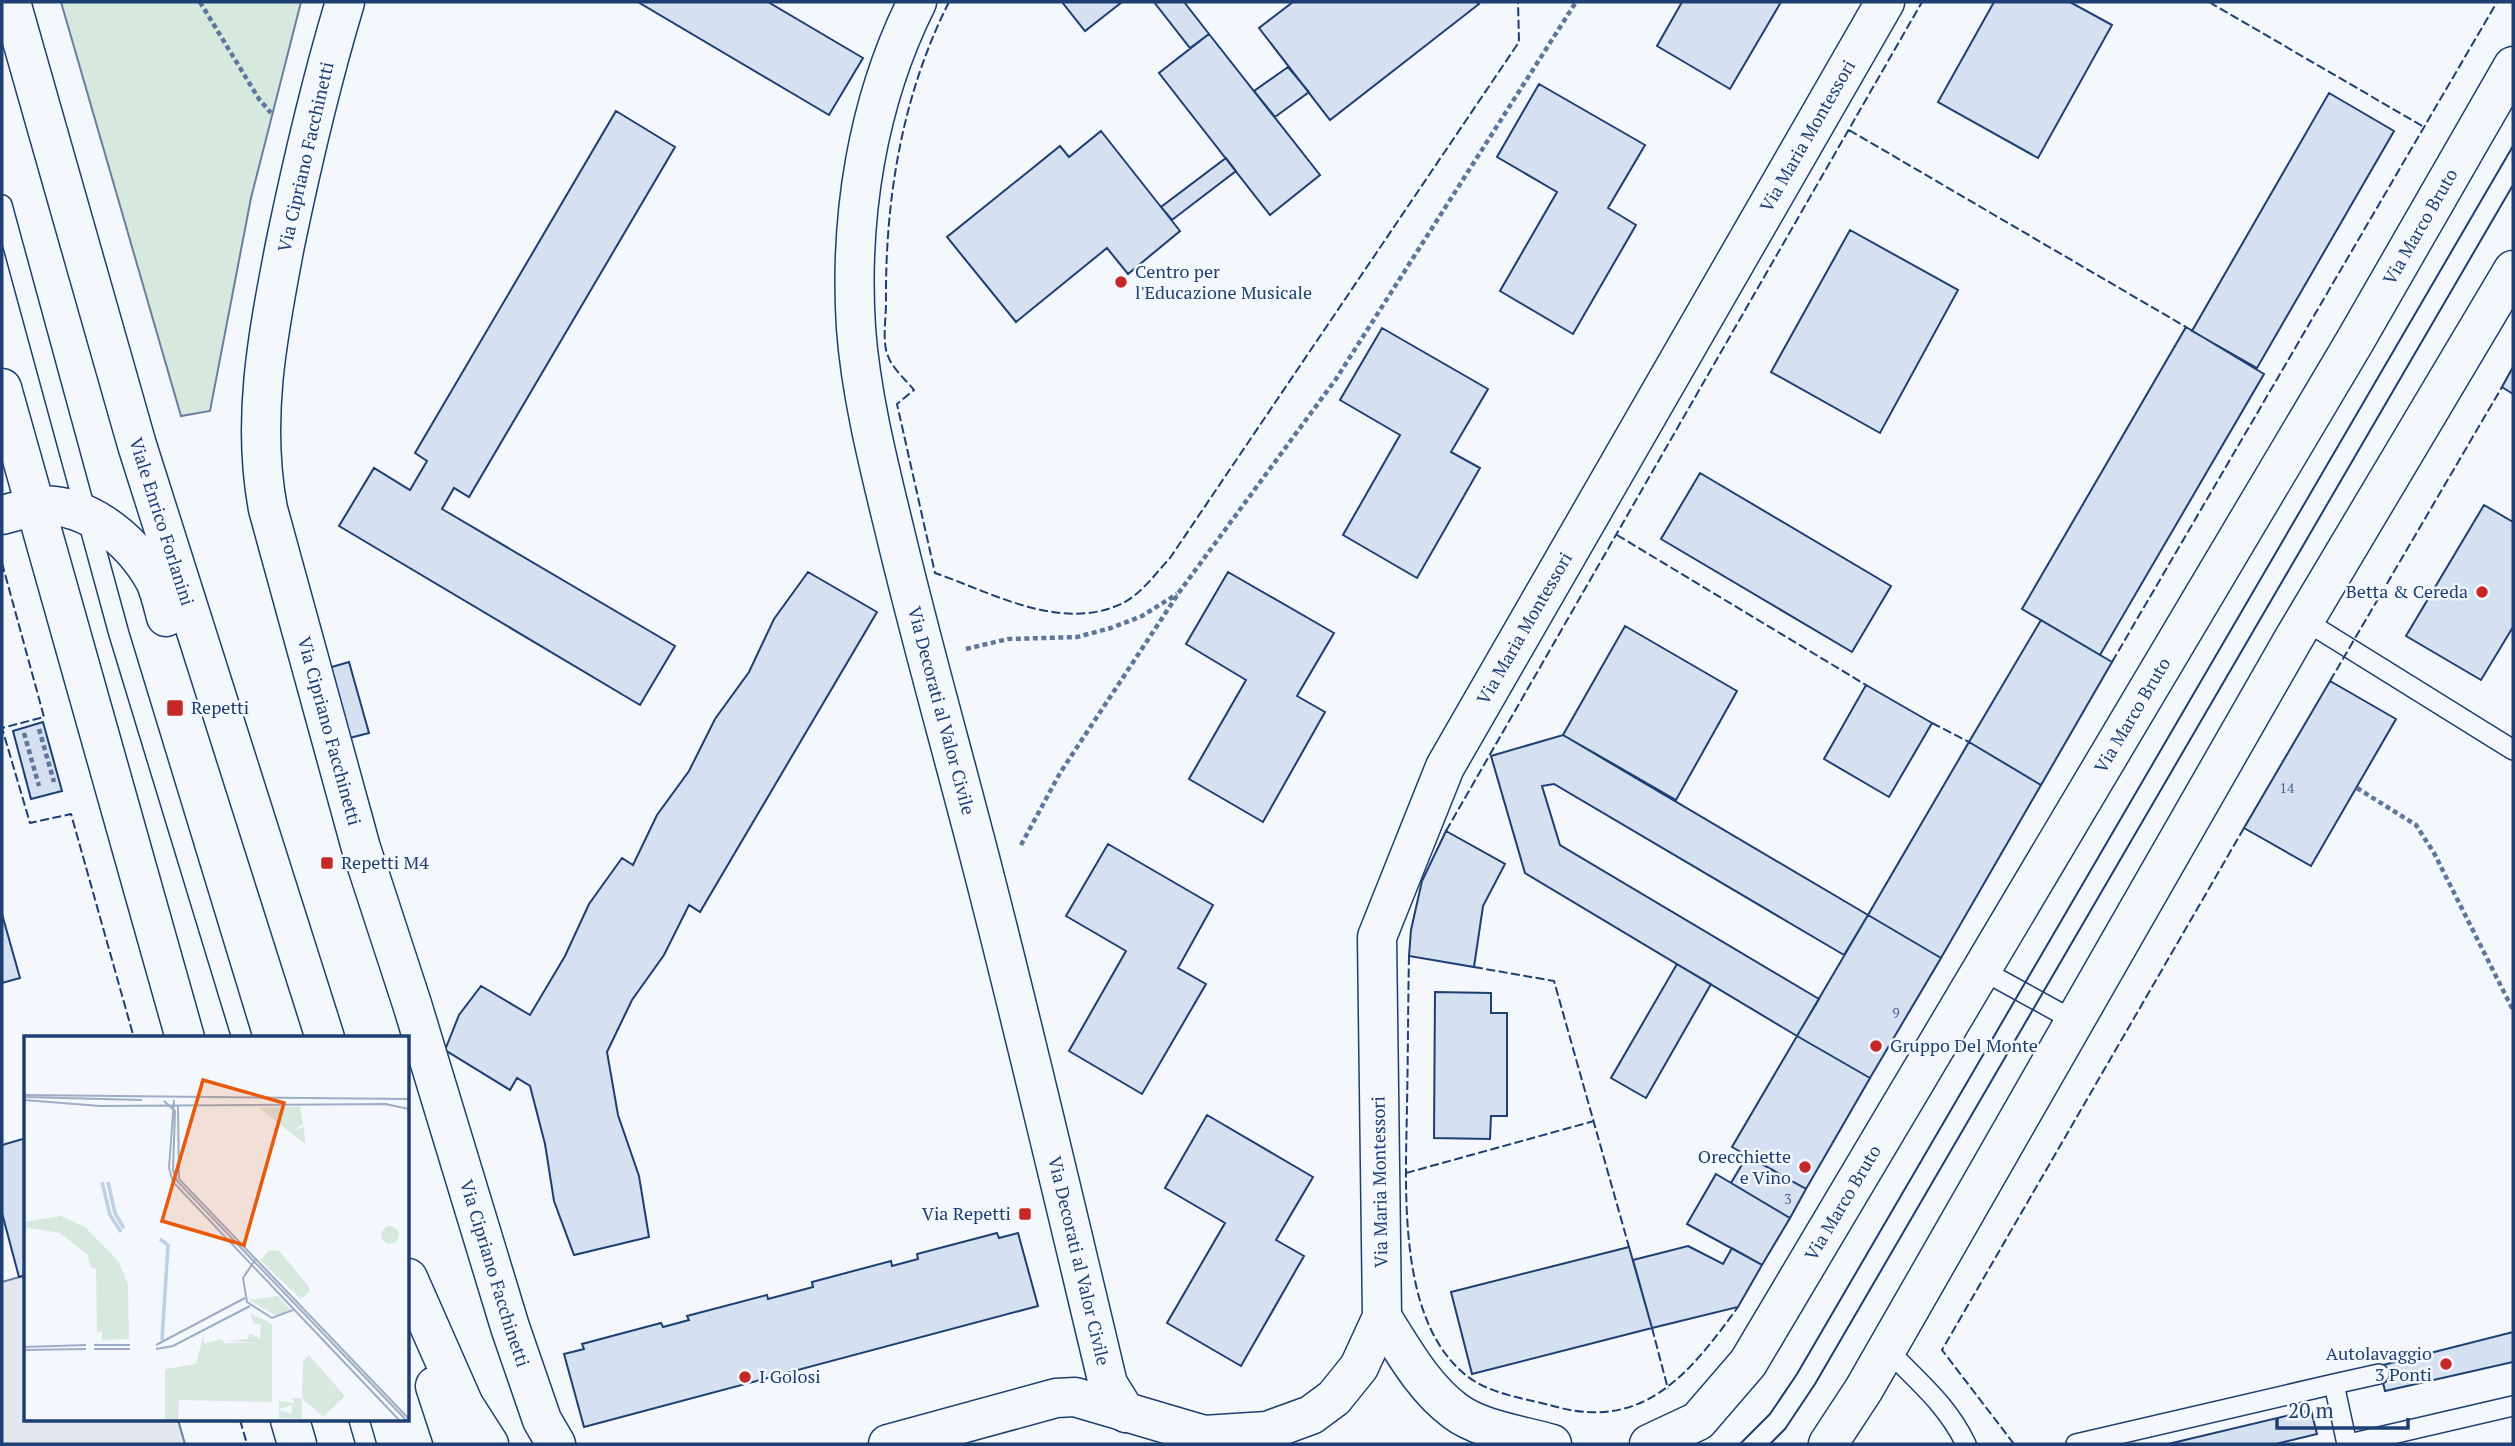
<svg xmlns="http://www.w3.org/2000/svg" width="2515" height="1446" viewBox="0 0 2515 1446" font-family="'PT Serif',serif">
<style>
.green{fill:#d7e8df;stroke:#687fa3;stroke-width:2}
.parking{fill:#e3e8f0;stroke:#687fa3;stroke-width:2}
.building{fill:#d5e0f0;stroke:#1d3f73;stroke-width:2}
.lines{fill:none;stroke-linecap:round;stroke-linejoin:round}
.service-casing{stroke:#1d3f73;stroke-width:22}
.minor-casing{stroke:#1d3f73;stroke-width:41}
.secondary-casing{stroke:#1d3f73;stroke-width:41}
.primary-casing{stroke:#1d3f73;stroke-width:41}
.path{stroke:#5e769c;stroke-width:4.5;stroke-dasharray:5 3.5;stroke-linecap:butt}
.service{stroke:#f4f7fb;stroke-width:19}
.minor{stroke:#f4f7fb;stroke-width:38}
.secondary{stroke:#f4f7fb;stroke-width:38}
.primary{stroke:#f4f7fb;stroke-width:38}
.tram{stroke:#1d3f73;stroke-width:2}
.fence{stroke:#1d3f73;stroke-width:2;stroke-dasharray:9 3.5;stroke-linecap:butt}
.poi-dot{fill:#c62828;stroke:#f4f7fb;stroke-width:2.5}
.labels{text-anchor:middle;stroke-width:5;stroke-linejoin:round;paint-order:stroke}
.number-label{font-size:14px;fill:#4b6792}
.street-label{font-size:18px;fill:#1d3f73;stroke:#f4f7fb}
.poi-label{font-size:18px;fill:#1d3f73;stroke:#f4f7fb;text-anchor:start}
.inset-river{fill:none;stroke:#bed0e5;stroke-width:3.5}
.inset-road{fill:none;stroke:#9eadc5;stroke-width:2}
.view{fill:#e8590c;fill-opacity:0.15;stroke:#e8590c;stroke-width:3.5}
.inset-edge{fill:none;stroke:#1d3f73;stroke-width:3.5}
</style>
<rect width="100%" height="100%" fill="#f4f7fb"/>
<path class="green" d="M61 2H301L251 198 210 411 181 416Z"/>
<path class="parking" d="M26 1275V1420H178L185 1444H2V1282Z"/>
<path class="building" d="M638 2H768L863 58 829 115Z
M1062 2H1122L1085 31Z
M1154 2H1184L1209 34 1190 48Z
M1293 2H1477L1479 4 1330 120 1259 28Z
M1682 2H1781L1730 89 1657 46Z
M1994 2H2070L2112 25 2038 158 1938 102Z
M1209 34 1320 175 1270 215 1159 73Z
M1288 67 1309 92 1275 117 1254 91Z
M1539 84 1645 145 1608 208 1636 225 1573 334 1500 291 1557 192 1497 157Z
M2329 93 2394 131 2257 368 2192 331Z
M616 111 675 147 469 497 454 488 442 509 675 646 640 705 339 526 374 468 410 490 427 461 415 453Z
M1101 131 1180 231 1128 274 1107 248 1016 322 947 237 1060 146 1069 157Z
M1226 158 1236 171 1172 220 1161 207Z
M1850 230 1958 290 1880 433 1771 372Z
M2186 327 2264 374 2100 655 2022 609Z
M1382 328 1488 389 1451 452 1480 468 1417 578 1343 535 1400 435 1340 400Z
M2513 367V394L2502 387Z
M1700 473 1891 586 1852 652 1661 539Z
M2484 505 2513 522V627L2481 680 2406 636Z
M808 572 877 612 700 912 689 905 664 955 632 1000 607 1052 618 1115 639 1176 649 1237 574 1255 554 1201 545 1144 530 1086 517 1078 510 1090 445 1050 459 1015 481 986 530 1015 565 956 589 904 622 858 633 865 657 815 689 771 715 719 749 672 774 619Z
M1228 572 1334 633 1297 696 1325 712 1263 822 1189 779 1246 680 1186 644Z
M2041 620 2112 662 2041 785 1969 742Z
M1625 626 1737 691 1676 800 1563 735Z
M349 662 369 733 338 741 318 671Z
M2330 681 2396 719 2311 866 2244 828Z
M1866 685 1932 723 1889 797 1824 759Z
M43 722 62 791 31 799 13 731Z
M1563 735 1868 915 1844 955 1554 784 1542 786 1560 845 1819 999 1797 1036 1525 873 1491 756Z
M1969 742 2041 785 1941 958 1868 915Z
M1446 831 1505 864 1483 906 1474 967 1409 956 1411 930 1422 881Z
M1108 844 1213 905 1178 968 1206 984 1142 1094 1069 1051 1126 951 1066 916Z
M2 914 20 978 2 983Z
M1868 915 1941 958 1870 1078 1797 1036Z
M1677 964 1711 984 1646 1098 1611 1078Z
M1435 992 1491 993V1013H1507V1116H1491L1490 1139 1434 1138Z
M1797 1036 1870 1078 1806 1189 1732 1147Z
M1207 1115 1313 1177 1276 1240 1304 1256 1241 1366 1167 1323 1225 1223 1165 1188Z
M26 1138V1275L19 1277 2 1213V1145Z
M1747 1156 1806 1189 1790 1218 1731 1183Z
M1716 1174 1790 1218 1762 1265 1687 1224Z
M997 1233 999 1238 1018 1233 1038 1306 584 1427 564 1354 584 1349 582 1344 661 1323 663 1327 689 1320 687 1316 767 1295 768 1299 813 1287 812 1282 891 1261 892 1266 918 1259 917 1254Z
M1688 1246 1723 1264 1732 1248 1762 1265 1738 1307 1652 1328 1633 1260Z
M1629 1247 1652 1328 1472 1374 1451 1292Z
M2513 1332V1362L2385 1391 2379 1366Z
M2311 1410 2317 1434 2276 1444H2168Z"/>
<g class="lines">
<defs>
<path id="service" d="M2 205 119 634 242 1038
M2304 620 2513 750
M1980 969 2073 1020
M1887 1349C1918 1382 1946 1403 1966 1444
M2334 1384 2379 1374
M359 1420 366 1444
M2076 1444 2334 1384 2347 1444
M2349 1444 2513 1406"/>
<g id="minor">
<path id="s1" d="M345 2C321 82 302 163 285 245 268 334 251 419 268 509L361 848 412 1004 510 1327 542 1420 556 1444"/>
<path id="s2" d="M917 2C867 102 849 217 856 328 861 396 879 466 895 532 922 645 954 757 983 870 1027 1041 1067 1213 1108 1384L1126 1413"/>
<path d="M2 515 36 506"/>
<path d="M1382 1317C1403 1350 1423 1387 1455 1411 1480 1430 1522 1435 1552 1444"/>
<path id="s3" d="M888 1444 1056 1398 1075 1397 1204 1435 1267 1431 1311 1415 1334 1398 1359 1367 1382 1317 1377 937 1445 767 1885 2"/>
</g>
<g id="secondary">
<path id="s4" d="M1649 1444 1698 1421 1748 1363 2355 341 2513 66"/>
<path d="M1828 1444 1864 1389 2294 638 2513 270"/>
</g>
<g id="primary">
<path id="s5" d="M11 2 137 445 325 1038"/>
<path d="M2 388 185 1038"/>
<path d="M36 506C85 501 132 539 155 581 160 592 163 606 166 617"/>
<path d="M408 1278 464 1405 489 1444"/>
<path d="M435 1386 454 1444"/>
<path d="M290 1420 297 1444"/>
</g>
</defs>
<use href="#service" class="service-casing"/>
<use href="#minor" class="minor-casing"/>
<use href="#secondary" class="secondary-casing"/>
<use href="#primary" class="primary-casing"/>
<path class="path" d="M200 2 259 99 271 113
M966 649 1008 639 1077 637 1111 628 1142 616 1177 594
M39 729 54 782
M24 733 39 786
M2357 788 2416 825 2434 853 2513 1010
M1021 845 1060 773 1180 591 1336 379 1576 2"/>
<use href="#service" class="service"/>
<use href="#minor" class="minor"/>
<use href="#secondary" class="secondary"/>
<use href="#primary" class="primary"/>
<path class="tram" d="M1740 1444 1770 1414 1797 1374 2513 146
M1770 1444 1785 1429 1815 1384 2513 185"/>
<path class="fence" d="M949 2C902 95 885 199 886 303 886 318 882 343 888 356 892 368 906 380 914 390L897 404 935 573C993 593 1062 633 1123 603 1141 594 1156 573 1170 558L1519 42 1518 2
M2209 2 2424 127
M1849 130 2186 327
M1617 535 1866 685
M2 563 44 717 2 728 30 823 71 814 134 1038
M2112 662 2497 2
M2330 681 2502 387
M1932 723 1969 742
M1446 831 1922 2
M1409 956C1408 1006 1408 1056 1407 1105 1406 1186 1396 1321 1467 1376 1491 1395 1529 1399 1557 1407 1646 1431 1692 1370 1738 1307
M1474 967 1554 981 1629 1247
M1406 1173 1594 1121
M1652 1328 1668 1389
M240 1420 247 1444
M2014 1444 1942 1350 2244 828"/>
</g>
<g class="poi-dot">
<circle cx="1121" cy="282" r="7"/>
<circle cx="2482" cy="592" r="7"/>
<rect x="166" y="699" width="18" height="18" rx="3.5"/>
<rect x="320" y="856" width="14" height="14" rx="3.5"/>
<circle cx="1876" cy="1046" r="7"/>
<circle cx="1805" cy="1167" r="7"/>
<rect x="1018" y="1207" width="14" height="14" rx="3.5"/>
<circle cx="2446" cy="1364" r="7"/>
<circle cx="745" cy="1377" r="7"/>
</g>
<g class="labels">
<g class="number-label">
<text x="2287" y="793">14</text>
<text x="1896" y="1018">9</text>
<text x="1788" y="1204">3</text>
</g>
<g class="street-label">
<text dy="6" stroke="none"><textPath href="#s3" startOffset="1852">Via Maria Montessori</textPath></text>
<text transform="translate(306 157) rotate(-77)" y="6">Via Cipriano Facchinetti</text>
<text dy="6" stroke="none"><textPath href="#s4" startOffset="1451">Via Marco Bruto</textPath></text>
<text dy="6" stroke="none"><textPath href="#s5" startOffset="541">Viale Enrico Forlanini</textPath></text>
<text dy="6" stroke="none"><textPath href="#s3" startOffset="1284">Via Maria Montessori</textPath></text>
<text dy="6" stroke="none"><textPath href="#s2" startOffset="728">Via Decorati al Valor Civile</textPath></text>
<text dy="6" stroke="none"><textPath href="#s4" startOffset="884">Via Marco Bruto</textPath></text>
<text dy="6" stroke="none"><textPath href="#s1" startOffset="747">Via Cipriano Facchinetti</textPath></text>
<text transform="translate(1380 1182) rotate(-91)" y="6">Via Maria Montessori</text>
<text dy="6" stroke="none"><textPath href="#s4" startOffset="317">Via Marco Bruto</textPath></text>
<text dy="6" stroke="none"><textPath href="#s2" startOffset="1295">Via Decorati al Valor Civile</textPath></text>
<text dy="6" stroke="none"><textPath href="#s1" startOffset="1314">Via Cipriano Facchinetti</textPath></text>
</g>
<g class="poi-label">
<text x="1135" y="278">Centro per<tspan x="1135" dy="21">l'Educazione Musicale</tspan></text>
<text x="2468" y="598" text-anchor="end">Betta &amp; Cereda</text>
<text x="191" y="714">Repetti</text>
<text x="341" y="869">Repetti M4</text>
<text x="1890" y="1052">Gruppo Del Monte</text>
<text x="1791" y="1163" text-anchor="end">Orecchiette<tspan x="1791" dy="21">e Vino</tspan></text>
<text x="1011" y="1220" text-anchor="end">Via Repetti</text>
<text x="2432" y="1360" text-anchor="end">Autolavaggio<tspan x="2432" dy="21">3 Ponti</tspan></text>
<text x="759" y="1383">I Golosi</text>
</g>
</g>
<g transform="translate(24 1036)">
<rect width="385" height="385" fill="#f4f7fb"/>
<path d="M234 71H276L279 88 270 94 280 91 281 108ZM37 180 61 191 95 226 104 249 105 303 78 304V296H73L72 233 67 232 63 218 36 197 0 191V186ZM357 199a9 9 0 1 1 18 0a9 9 0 1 1-18 0ZM246 214 255 215 283 248 286 255 277 263 236 224ZM254 260 266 273 253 280 225 264ZM226 277 248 288V366L155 364 154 385H141V333L172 328 180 297V308L197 303 200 307H236L202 305 224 303 225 297 236 303 237 288H230ZM285 319 321 360 299 381 278 362 279 325ZM267 362H278V383L255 382V374L268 378V369L255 373V365L271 367Z" fill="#d7e8df"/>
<path class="inset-river" d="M78 146 86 179 97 196M84 146 91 177 100 192M136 203 144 209 138 304"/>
<path class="inset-road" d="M0 59 385 63M0 61 118 64M0 64 76 70 364 68M150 64 145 132 149 146 376 385M140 65 151 75 149 134 153 145 383 385M361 68 385 73M154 70 155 143 385 383M231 224 219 242 223 266 248 282 269 274M70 309H106M132 309 221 262M0 311 62 309M70 313H106M132 313 149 310 226 270M0 314 62 313"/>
<path class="view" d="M179 44 260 67 220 209 138 185Z"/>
<rect width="385" height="385" class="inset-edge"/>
</g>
<rect width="2515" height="1446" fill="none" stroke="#1d3f73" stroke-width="7"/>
<path d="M2277 1418v10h131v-10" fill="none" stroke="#1d3f73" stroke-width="3.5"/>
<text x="2288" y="1418" font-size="21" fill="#1d3f73" stroke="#f4f7fb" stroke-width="5" paint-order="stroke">20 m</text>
</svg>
